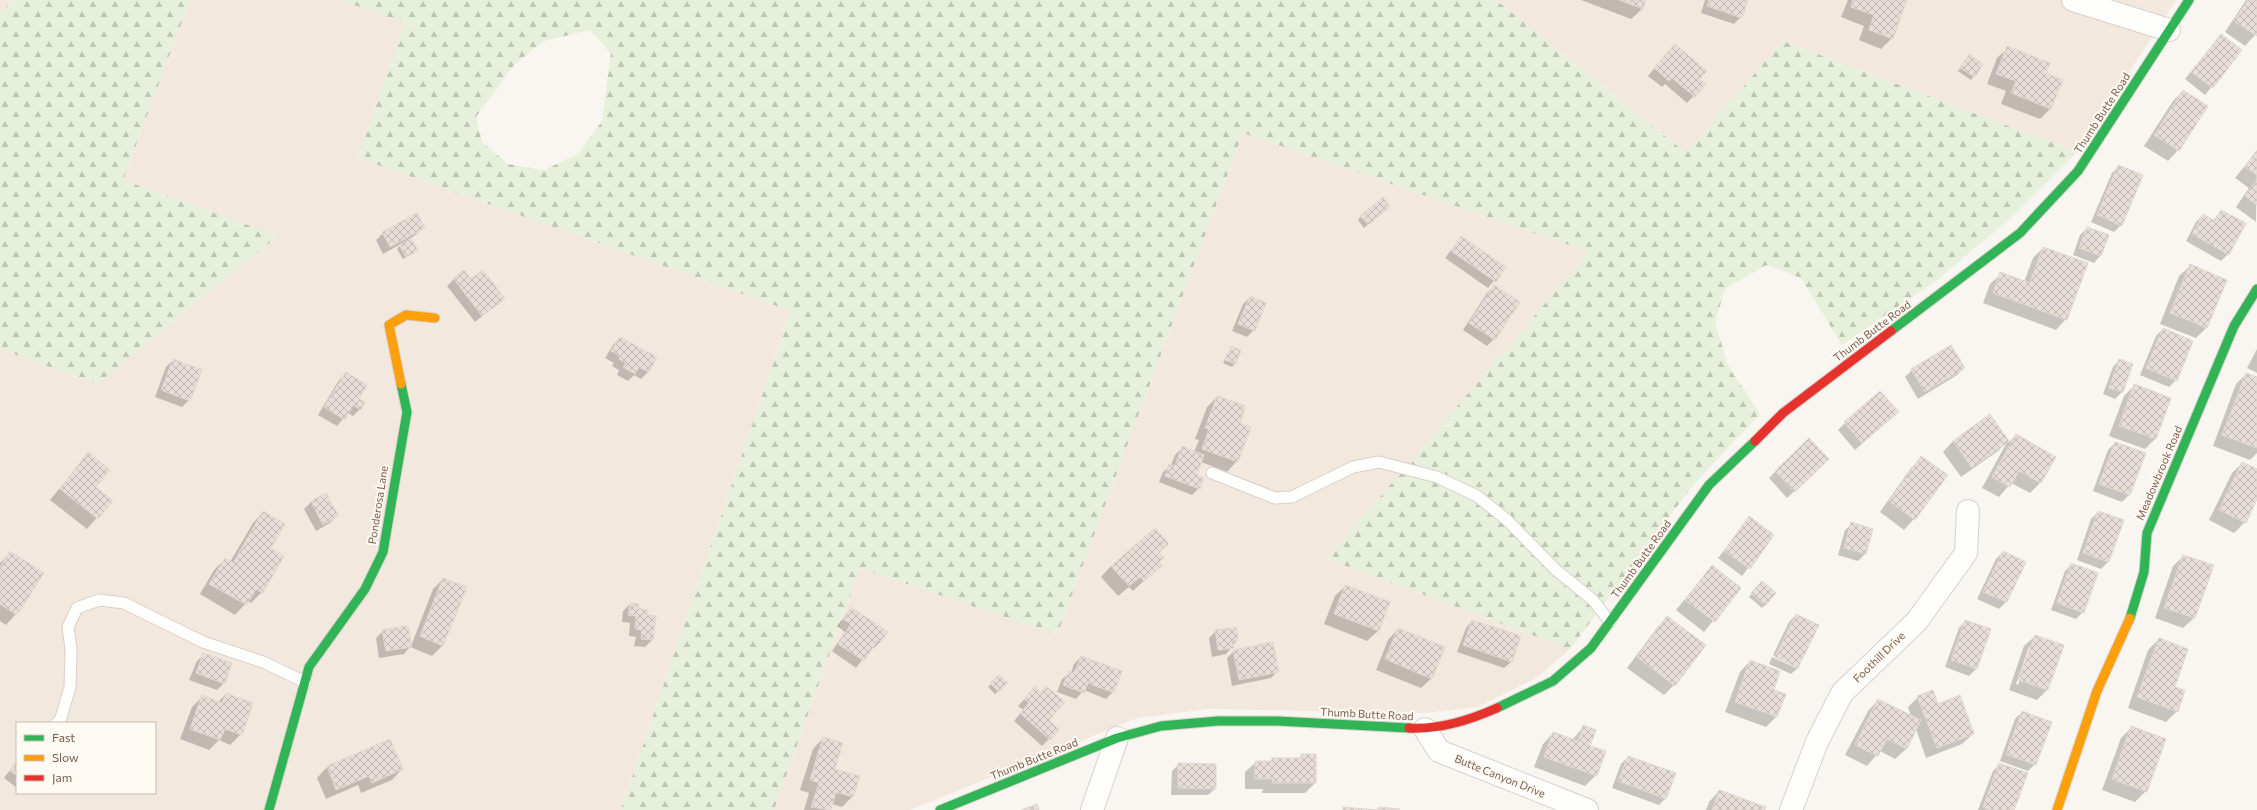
<svg xmlns="http://www.w3.org/2000/svg" width="2257" height="810" viewBox="0 0 2257 810" font-family="Commissioner,sans-serif">
<style>
.residential{fill:#f2e8de;fill-rule:evenodd}
.forest{fill:url(#forest-firs);fill-rule:evenodd}
.shadow{fill:#0003;fill-rule:evenodd}
.building{fill:url(#building-cross-hatch);stroke:#e2d8d2}
.lines{fill:none;stroke-linecap:round;stroke-linejoin:round}
.lane-casing{stroke:#d7d1cb;stroke-width:13}
.street-casing{stroke:#d7d1cb;stroke-width:24}
.fast-casing{stroke:#d9d2cb;stroke-width:11}
.slow-casing{stroke:#d9d2cb;stroke-width:11}
.jam-casing{stroke:#d9d2cb;stroke-width:11}
.lane{stroke:#fefefd;stroke-width:11}
.street{stroke:#fefefd;stroke-width:22}
.fast{stroke:#30b455;stroke-width:9}
.slow{stroke:#ff9f0a;stroke-width:9}
.jam{stroke:#e5322d;stroke-width:9}
.labels{text-anchor:middle;stroke-width:4;stroke-linejoin:round;paint-order:stroke}
.street-label{font-size:11px;fill:#7a5c4d;stroke:#fffaf3}
</style>
<defs>
<pattern id="forest-firs" width="22" height="20" patternUnits="userSpaceOnUse"><rect width="22" height="20" fill="#e7f0db"/><path d="M5 1l3.5 6h-7zM16 11l3.5 6h-7z" fill="#c0c6b4"/></pattern>
<pattern id="building-cross-hatch" width="8" height="8" patternUnits="userSpaceOnUse"><rect width="8" height="8" fill="#e6ded7"/><path d="M0 0l8 8M0 8l8-8" fill="none" stroke="#bfb7b1"/></pattern>
</defs>
<rect width="100%" height="100%" fill="#f9f5f0"/>
<path class="residential" d="M0 0H13L0 13Z
M190 0H340L405 23 358 158 791 311 621 810H0V349L97 384 277 236 123 180ZM17 723H155V793H17Z
M1496 0H2176L2077 152 1783 41 1686 153Z
M1243 133 1590 252 1327 559 1570 649 1536 678 1478 707 1426 713 1207 709 1137 718 910 810H774L860 568 1057 635Z"/>
<path class="forest" d="M13 0H190L123 180 278 236 97 384 0 349V13Z
M340 0H1496L1686 153 1783 41 2077 152 2014 215 1937 280 1842 345 1801 278 1766 265 1725 289 1715 322 1728 366 1760 414 1694 484 1570 649 1327 559 1589 252 1243 133 1057 635 860 568 774 810H621L791 311 358 158 405 23ZM590 30 611 53 602 121 578 154 544 170 508 164 482 142 476 117 514 65 544 41Z"/>
<path class="shadow" d="M1581 0H1645L1642 9 1631 19Z
M1705 0H1747L1741 17 1734 24 1701 13Z
M1848 0H1906L1892 38 1881 49 1859 40 1864 26 1841 17Z
M2246 0H2257V33L2245 46 2225 32Z
M2221 35 2241 50 2205 95 2185 79Z
M2008 48 2044 74 2050 109 2040 119 2001 104 2006 91 1987 84 1997 58Z
M1668 52 1705 84 1687 103 1665 84 1662 87 1648 76Z
M1969 55 1982 64 1971 80 1958 71Z
M2183 91 2178 150 2168 161 2144 146 2173 101Z
M2256 152 2257 153 2256 222 2236 207 2249 188 2235 178Z
M2119 166 2121 225 2114 232 2091 222 2112 173Z
M1386 210 1364 228 1358 220 1361 216Z
M2221 211 2228 254 2221 261 2186 241 2196 222 2203 215 2213 221Z
M424 228 410 239 417 251 403 259 397 249 401 244 383 254 376 240 383 233Z
M2087 228 2100 256 2094 263 2073 255 2080 235Z
M1461 237 1505 267 1488 288 1445 258Z
M2043 248 2066 319 2056 330 1983 303 1990 284 2001 274 2024 282 2033 258Z
M2190 266 2226 280 2206 328 2196 338 2160 324 2179 276Z
M454 279 471 281 503 299 475 322 447 286Z
M1494 286V339L1487 346 1463 330 1487 293Z
M1250 297 1254 330 1247 337 1232 331 1243 304Z
M2163 329 2176 380 2169 387 2140 375 2156 336Z
M620 338 656 357 648 372 641 379 634 375 628 381 617 375 619 370 612 366 614 363 605 358 613 345Z
M1231 347 1235 363 1232 367 1223 363Z
M2257 349V373L2247 368Z
M173 360 189 400 182 407 155 397 166 367Z
M2119 360 2132 365 2122 392 2115 399 2103 394 2113 367Z
M1964 368 1957 375 1918 399 1905 377 1912 370Z
M346 374 360 409 353 416 348 413 337 426 318 415 339 380Z
M2246 374 2257 378V453L2250 460 2213 446 2236 384Z
M2135 385 2155 439 2145 449 2109 436 2124 396Z
M1217 397 1239 424 1237 461 1227 472 1201 462 1196 476 1199 488 1192 495 1159 482 1163 472 1171 465 1175 455 1182 448 1194 452 1199 440 1195 439 1207 407Z
M1990 415 2009 442 2016 435 2054 457 2040 483 2030 493 2011 483 1999 497 1982 488 2007 442 1998 451 1961 477 1943 452 1953 441Z
M1890 419 1855 450 1838 430 1845 423Z
M2115 443 2144 454 2129 495 2122 502 2093 491 2108 450Z
M88 454 95 487 111 501 87 529 50 500Z
M1922 458 1914 519 1904 530 1880 512 1911 468Z
M2242 463 2257 470V497L2245 522 2234 533 2209 520 2232 473Z
M1821 466 1787 498 1769 478 1776 471Z
M326 494 337 516 330 523 316 531 304 509 311 502Z
M263 512 269 549 262 592 251 603 248 601 235 615 200 594 214 570 225 559 230 562 253 523Z
M2098 512 2123 521 2108 562 2101 569 2077 560 2091 519Z
M1749 518 1773 535 1742 576 1718 558Z
M1852 524 1872 530 1865 554 1858 561 1838 555 1845 530Z
M1167 544 1159 553 1158 562 1161 565 1133 591 1129 587 1118 596 1101 577 1111 566Z
M2003 552 2024 562 2006 602 1999 609 1977 599 1996 559Z
M10 553 16 614 6 625 0 621V563Z
M2184 556 2212 566 2194 618 2183 628 2155 618 2173 566Z
M2072 564 2083 612 2076 619 2051 610 2065 571Z
M1712 566 1740 588 1704 632 1676 610Z
M443 579V645L432 656 410 647 404 654 379 658 376 638 383 631 411 646 433 589Z
M1759 585 1765 605 1762 608 1749 597Z
M1345 586 1389 602 1378 631 1367 641 1324 624 1335 596Z
M630 604 646 616 652 640 645 647 634 646 636 637 629 636 630 623 622 622 623 611Z
M851 608 881 641 874 648 872 647 856 668 832 651 845 632 837 626Z
M1796 615 1798 668 1791 674 1769 664 1772 657 1796 668V666L1773 655 1789 622Z
M1667 617 1674 685 1664 695 1627 668 1657 628Z
M1472 621 1511 662 1504 668 1457 652 1466 628Z
M1966 621 1990 630 1976 669 1969 676 1945 667 1959 628Z
M1398 629 1432 678 1421 688 1376 670 1388 640Z
M1216 631 1237 640 1226 654 1212 657 1209 638Z
M2035 636 2063 646 2047 690 2037 700 2009 690 2024 646ZM2029 647H2031L2018 685 2016 684Z
M2159 639 2173 687 2177 711 2166 722 2128 708 2148 650Z
M1234 651 1278 671 1271 678 1232 686 1227 658Z
M204 654 224 683 217 690 189 680 197 661Z
M1081 657 1113 692 1106 699 1084 690 1076 699 1057 692 1062 679 1071 673 1074 664Z
M1750 661 1773 690 1784 694 1776 717 1766 727 1725 712 1740 672Z
M999 676 1006 683 995 694 988 687Z
M226 694 241 734 230 745 219 740 209 750 180 739 192 707 203 696 218 702Z
M1028 695 1049 739 1042 746 1014 721 1023 710 1018 706Z
M1918 697 1938 705 1973 734 1962 744 1926 758 1916 729 1906 749 1895 759 1880 751 1867 766 1845 755 1868 711 1878 700 1911 717 1908 707Z
M2022 712 2035 764 2028 771 2000 761 2015 719Z
M1584 726 1596 775 1585 786 1534 767 1543 744 1553 733 1572 740Z
M2132 727 2146 791 2135 802 2102 790 2121 738Z
M823 738 834 770 858 777 852 797 842 807 832 804 830 810H804L809 793 800 790 813 749Z
M390 740 402 769 392 780 361 793 358 785 326 799 317 778 327 767Z
M1302 755 1315 783 1305 793H1262L1263 789H1245V772L1256 762H1269L1272 759H1298Z
M1628 757 1666 798 1659 805 1612 788 1621 764Z
M17 761V788L4 778Z
M1179 764 1215 789 1208 795H1171L1172 771Z
M2000 764 2013 810H1978L1993 771Z
M1719 791 1764 810H1706L1709 802Z
M1379 808 1399 810H1377Z"/>
<path class="building" d="M1619 0H1646L1643 9Z
M1709 0H1748L1742 18 1707 6Z
M1853 0H1907L1893 39 1869 30 1874 15 1851 7Z
M2248 0H2257V36L2234 21Z
M2221 34 2242 50 2213 88 2191 72Z
M1675 44 1707 71 1700 79 1706 84 1695 97 1672 78 1669 81 1654 68Z
M2007 46 2050 63 2046 73 2063 80 2051 109 2011 93 2016 81 1996 74Z
M1969 54 1983 64 1975 77 1960 68Z
M2183 90 2208 106 2179 151 2154 135Z
M2256 151H2257V175L2245 167Z
M2118 165 2143 175 2122 226 2097 215Z
M2257 180V205L2245 196Z
M1383 197 1390 207 1368 225 1360 216Z
M2221 210 2246 223 2229 255 2192 234 2203 214 2215 221Z
M417 213 425 228 390 247 382 232Z
M2087 227 2109 235 2101 256 2079 248Z
M1461 236 1506 267 1496 282 1451 251Z
M411 238 418 251 406 257 399 245Z
M2043 247 2088 263 2067 320 1993 293 2000 272 2030 283Z
M2190 264 2227 280 2207 328 2170 313Z
M464 270 471 279 483 270 505 299 482 316 453 278Z
M1494 285 1520 302 1495 340 1469 323Z
M1250 296 1266 303 1255 331 1238 324Z
M2163 328 2193 341 2177 381 2146 368Z
M620 337 657 357 649 372 639 367 635 374 623 367 626 363 619 359 620 356 611 351Z
M1951 345 1965 368 1925 392 1911 369Z
M1231 346 1241 350 1236 364 1225 360Z
M173 359 202 370 190 401 161 390Z
M2119 359 2133 364 2123 392 2109 388Z
M346 372 367 385 359 399 365 402 361 410 353 405 345 420 324 407Z
M2246 373 2257 377V448L2222 435Z
M2134 384 2171 398 2156 439 2119 426Z
M1880 391 1899 412 1862 443 1844 422Z
M1217 396 1246 406 1240 423 1251 427 1238 462 1202 449 1209 429 1205 428Z
M1990 414 2009 441 1972 468 1953 441Z
M2016 434 2056 457 2041 483 2019 471 2010 487 1992 477Z
M1809 438 1829 459 1795 492 1775 471Z
M2115 442 2146 453 2130 495 2099 484Z
M1182 446 1204 455 1197 475 1204 478 1200 489 1165 476 1169 464 1175 466Z
M88 452 110 470 96 487 113 501 98 519 60 489Z
M1921 456 1948 475 1915 520 1889 501Z
M2242 462 2257 469V499L2246 523 2219 510Z
M326 493 339 516 323 525 311 501Z
M263 511 285 524 271 548 284 556 263 593 256 589 247 605 209 584 225 558 233 563Z
M2098 511 2124 520 2109 562 2083 553Z
M1749 516 1774 535 1750 569 1724 551Z
M1851 522 1873 529 1866 554 1844 548Z
M1155 528 1169 544 1159 552 1164 558 1159 562 1162 566 1144 581 1140 577 1129 586 1111 566Z
M10 551 44 573 17 615 0 604V567Z
M2003 551 2026 562 2007 602 1983 592Z
M2183 555 2214 565 2195 618 2164 608Z
M2071 563 2098 573 2084 613 2057 603Z
M1712 565 1741 588 1715 622 1685 600Z
M443 578 467 587 443 646 420 636Z
M1762 581 1776 593 1765 606 1751 593Z
M1345 585 1390 602 1379 631 1334 614Z
M630 603 639 604 638 608 648 610 647 615 656 616 653 640 641 639 642 630 635 629 636 616 628 615Z
M851 607 888 632 881 641 878 640 864 661 838 644 851 624 843 619Z
M1796 614 1819 625 1798 668 1775 657Z
M1667 616 1706 645 1675 686 1637 657Z
M1472 620 1521 636 1512 662 1463 645Z
M1965 620 1991 629 1977 669 1951 660Z
M408 626 412 647 386 651 382 630Z
M1236 627 1238 640 1232 641 1234 648 1218 650 1215 630Z
M1398 628 1445 647 1432 679 1385 659Z
M2035 635 2064 645 2048 690 2018 680Z
M2159 638 2188 649 2175 687 2185 690 2178 712 2137 697Z
M1273 642 1279 672 1239 680 1233 650Z
M203 653 232 663 225 684 196 673Z
M1081 656 1122 671 1114 693 1088 683 1084 693 1063 685 1069 671 1074 673Z
M1750 660 1780 671 1774 690 1786 694 1777 717 1735 702Z
M999 675 1008 683 999 692 990 683Z
M1035 686 1041 692 1046 686 1065 702 1049 720 1059 730 1050 740 1020 713 1029 703 1024 699Z
M1933 690 1938 704 1960 695 1974 734 1937 748 1917 696Z
M226 693 253 703 242 735 225 729 220 740 190 729 202 695 222 703Z
M1878 699 1921 720 1907 749 1887 739 1878 756 1855 745Z
M2022 711 2052 722 2036 765 2006 754Z
M1583 725 1596 730 1590 746 1606 751 1597 776 1544 757 1553 732 1578 741Z
M2131 726 2166 739 2147 792 2112 779Z
M823 737 843 743 835 769 860 776 853 797 836 792 831 810 811 807 819 783 810 780Z
M390 739 403 769 372 783 369 776 336 790 327 766Z
M1301 754H1316V783H1272L1273 779H1255V761H1272V758H1302Z
M1628 756 1676 773 1666 799 1618 781Z
M17 762V776L10 771Z
M1178 763 1216 764V789L1178 788Z
M1999 763 2028 773 2014 810H1991L1983 807Z
M1719 790 1766 807 1765 810H1712Z
M1037 804 1039 810H1021Z
M1343 807 1378 810H1343Z
M1378 807 1400 809 1378 810Z"/>
<g class="lines">
<defs>
<path id="lane" d="M1212 473 1275 498 1292 497 1353 467 1379 462 1437 477 1477 496 1507 520 1556 570 1593 600 1610 622
M57 723 61 718 70 687 71 649 68 627 77 608 99 600 124 603 203 642 263 662 305 682"/>
<path id="street" d="M2073 0 2169 30
M1425 729 1439 751 1587 810
M1092 810 1117 738
M1791 810 1817 742 1842 693 1917 621 1966 553 1968 511"/>
<path id="fast" d="M1891 331 2020 233 2078 171 2189 0
M2130 618 2144 572 2147 533 2234 326 2257 289
M1497 708 1553 681 1591 648 1709 485 1755 441
M269 810 309 667 365 589 383 552 407 412 401 384
M940 810 1117 738 1161 726 1218 721H1277L1409 728"/>
<path id="slow" d="M401 384 389 325 406 315 435 318
M2057 810 2097 691 2130 618"/>
<path id="jam" d="M1755 441 1783 413 1891 331
M1409 728C1439 730 1470 720 1497 708"/>
</defs>
<use href="#lane" class="lane-casing"/>
<use href="#street" class="street-casing"/>
<use href="#fast" class="fast-casing"/>
<use href="#slow" class="slow-casing"/>
<use href="#jam" class="jam-casing"/>
<use href="#lane" class="lane"/>
<use href="#street" class="street"/>
<use href="#fast" class="fast"/>
<use href="#slow" class="slow"/>
<use href="#jam" class="jam"/>
</g>
<g class="labels">
<g class="street-label">
<text transform="translate(2102 113) rotate(-57)" y="4">Thumb Butte Road</text>
<text transform="translate(1872 331) rotate(-37)" y="4">Thumb Butte Road</text>
<text transform="translate(2159 473) rotate(-67)" y="4">Meadowbrook Road</text>
<text transform="translate(378 505) rotate(-81)" y="4">Ponderosa Lane</text>
<text transform="translate(1641 559) rotate(-54)" y="4">Thumb Butte Road</text>
<text transform="translate(1879 657) rotate(-44)" y="4">Foothill Drive</text>
<text transform="translate(1367 714) rotate(3)" y="4">Thumb Butte Road</text>
<text transform="translate(1034 759) rotate(-22)" y="4">Thumb Butte Road</text>
<text transform="translate(1500 776) rotate(22)" y="4">Butte Canyon Drive</text>
</g>
</g>
<rect x="16" y="722" width="140" height="72" fill="#fffaf3" stroke="#cabbb1"/>
<rect x="24" y="735" width="20" height="6" fill="#30b455" stroke="#cabbb1"/>
<text x="52" y="742" font-size="12" fill="#7a5c4d">Fast</text>
<rect x="24" y="755" width="20" height="6" fill="#ff9f0a" stroke="#cabbb1"/>
<text x="52" y="762" font-size="12" fill="#7a5c4d">Slow</text>
<rect x="24" y="775" width="20" height="6" fill="#e5322d" stroke="#cabbb1"/>
<text x="52" y="782" font-size="12" fill="#7a5c4d">Jam</text>
</svg>
